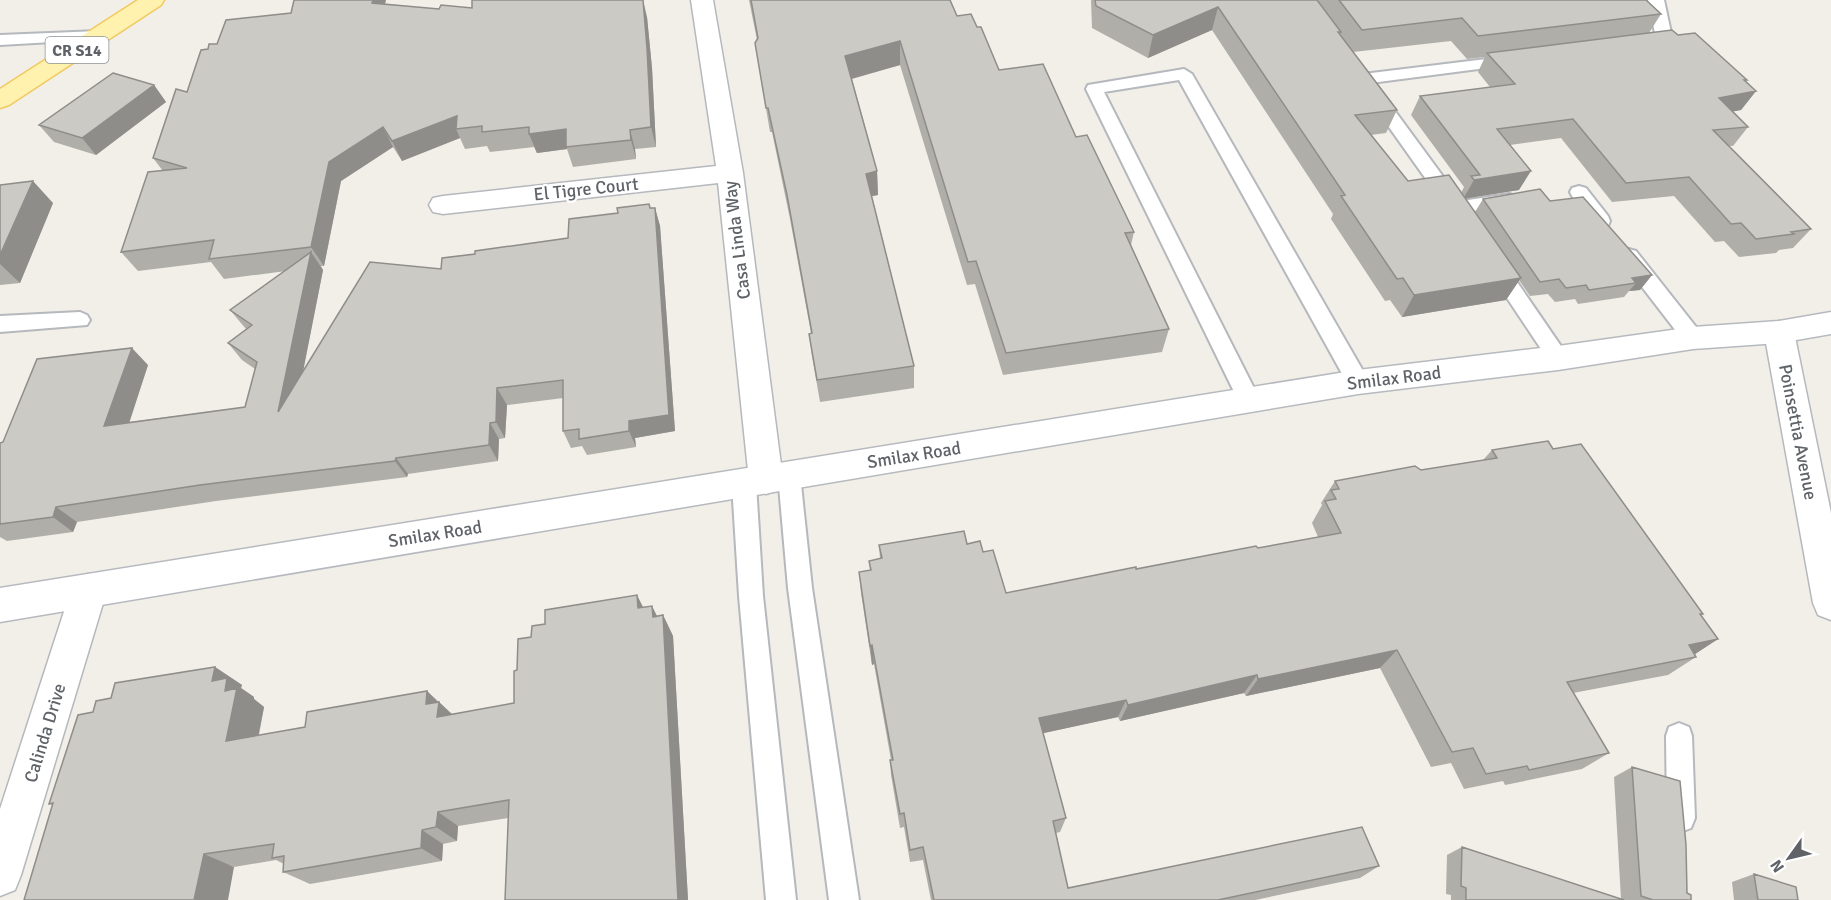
<svg xmlns="http://www.w3.org/2000/svg" width="1831" height="900" viewBox="0 0 1831 900" font-family="Signika,sans-serif">
<style>
.lines{fill:none;stroke-linecap:round;stroke-linejoin:round}
.lane-casing{stroke:#b5b8bc;stroke-width:4}
.street-casing{stroke:#b5b8bc;stroke-width:3}
.secondary-casing{stroke:#b6babf;stroke-width:3}
.primary-casing{stroke:#f2c960;stroke-width:3}
.lane{fill:#fff;fill-rule:evenodd}
.street{fill:#fff;fill-rule:evenodd}
.secondary{fill:#fff;fill-rule:evenodd}
.primary{fill:#fff2af;fill-rule:evenodd}
.wall{fill:#afaea9;fill-rule:evenodd}
.shaded-wall{fill:#8f8d8a}
.building{fill:#cccac5;stroke:#8f8d8a;stroke-width:1.5}
.labels{text-anchor:middle;stroke-width:4.5;stroke-linejoin:round;paint-order:stroke}
.shield{fill:#fff;stroke:#8f9295;stroke-width:1.5}
.shield-label{font-size:16px;font-weight:bold;fill:#5f6368}
.street-label{font-size:18px;fill:#5f6368;stroke:#fff}
</style>
<rect width="100%" height="100%" fill="#f1efe8"/>
<g class="lines">
<defs>
<path id="lane" d="M1648 0H1664L1673 42 1671 45 1648 49 1640 44 1642 41 1656 38Z
M99 31 105 33 107 36 105 39 0 45V35Z
M1511 56 1519 61 1517 64 1363 84 1355 79 1363 74Z
M1184 69 1192 74 1366 376 1369 382 1366 388 1358 390 1350 388 1179 80 1104 92 1260 400 1257 406 1249 409 1241 406 1086 89 1088 85Z
M1375 91 1381 92 1461 201 1509 194 1516 196 1518 200 1516 204 1457 214 1450 213 1367 96 1369 92Z
M1579 186 1586 188 1608 216 1610 221 1608 226C1591 230 1582 209 1572 196L1570 192 1572 188Z
M1629 249 1636 251 1700 332 1703 338 1700 344 1693 346 1686 344 1622 261 1619 256 1622 251Z
M1495 258 1502 260 1565 352 1569 358 1565 364 1558 366 1551 364 1485 265 1488 260Z
M80 312 87 315 90 320 87 325 0 332V316Z
M789 465 797 468 800 475 812 588 859 900H829L788 588 778 475 781 468Z
M744 474 752 477 756 484 763 596 796 900H766L739 596 732 484 736 477Z
M1679 723 1689 727 1692 736 1695 818 1691 828 1681 832 1671 828 1667 818 1666 736 1669 727Z"/>
<path id="street" d="M691 0H713L743 173 783 480 778 490 766 494 754 490 749 480 718 183 443 214 433 212 429 205 433 198 443 196 716 166Z
M1779 321 1790 324 1794 332 1831 513V620L1818 615 1813 603 1764 332 1768 324Z
M89 574 102 578 107 590 21 875 15 890 0 896V809L71 590 76 578Z"/>
<path id="secondary" d="M1831 312V334L1779 343 1693 349 1558 370 1358 394 0 622V588L1358 370 1558 346 1693 327 1779 321Z"/>
<path id="primary" d="M138 0H164L161 5 9 105 0 108V89Z"/>
</defs>
<use href="#lane" class="lane-casing"/>
<use href="#street" class="street-casing"/>
<use href="#secondary" class="secondary-casing"/>
<use href="#primary" class="primary-casing"/>
<use href="#lane" class="lane"/>
<use href="#street" class="street"/>
<use href="#secondary" class="secondary"/>
<use href="#primary" class="primary"/>
</g>
<path class="wall" d="M749 0H950L957 16 977 27 999 70 1076 137 1134 232 1131 245 1169 329 1162 352 1003 375 975 284 967 285 900 65 852 79 877 171 878 195 872 196 914 366V388L820 402 812 356 809 334 811 333 790 219 772 132H770L755 43 757 40Z
M1091 0H1646L1661 14 1649 33 1678 35 1747 80 1746 81 1756 91 1741 110 1733 111 1748 127 1733 146H1729L1811 229 1793 248 1779 250 1776 253 1739 257 1724 241 1715 242 1674 196 1612 202 1561 138 1510 145 1519 190 1465 198 1475 212 1483 199 1550 201 1652 275 1640 290 1629 291 1624 297 1578 304 1575 299 1555 302 1548 294 1530 296 1519 280 1506 300 1402 317 1390 300 1385 301 1331 219 1333 214 1212 30 1148 58 1092 28ZM1451 41 1467 59 1485 57 1478 72 1490 87 1420 96 1411 115 1464 187 1461 193 1408 181 1371 135 1386 133 1397 110 1353 52Z
M385 4 439 9 472 8 647 17 652 68 656 147 635 149 636 159 573 167 567 149 537 153 534 147 490 152 487 146 465 149 460 138 402 161 393 147 341 181 324 266H321L323 270 303 370 441 269 475 254 568 238 650 208H655L660 226 675 431 635 438 636 447 587 455 582 446 571 448 563 431V398L507 405 505 438 499 439 498 461 408 474 407 477 216 501 77 522 73 532 7 541 0 537V443L3 442 148 365 129 422 245 407 255 369 242 360 228 343 246 329 230 310 286 271 224 279 211 262 138 271 121 252 163 171 153 158 187 92 208 49 217 44Z
M154 85 166 102 96 155 54 142 39 125Z
M0 185 53 203 20 283 0 285Z
M1553 449 1703 614 1700 615 1718 639 1695 654 1696 657 1668 675 1573 693 1609 753 1582 769 1505 785 1503 781 1464 789 1451 763 1431 767 1380 668 1246 696 1244 693 1120 721 1118 717 1043 733 1066 818 1060 832 1056 833 1068 888 1379 866 1360 878 1255 900H931L923 860 910 862 904 827 900 828 891 775 890 760H891L874 664 872 665 861 593 859 572 870 570 869 561 880 559 879 545 967 544 983 552 1006 593 1318 537 1312 523 1322 505 1321 503 1335 481 1421 470 1483 460 1492 450Z
M643 607 657 616 663 615 673 636 688 900H505L508 818 458 826 457 841 443 844 442 861 310 884 283 872 284 864 276 860 234 867 49 804 93 712 111 698 215 667 242 685 241 688 254 697V699L264 707 259 735 305 727 427 691 452 714 514 703 517 670 531 637Z
M1632 767 1687 893 1691 900H1451V895L1446 894 1447 855 1462 847 1621 899 1614 777Z
M1754 874 1798 900H1734L1732 882Z"/>
<path class="shaded-wall" d="M373 0H386L381 22 372 3Z
M643 0 647 17 652 68 656 147 651 127Z
M1218 7 1212 30 1148 58 1153 35Z
M900 41V65L847 80 845 56Z
M154 85 166 102 96 155 82 138Z
M1756 91 1741 110 1705 117 1719 98Z
M457 116 456 129 460 138 402 161 392 141Z
M383 127 393 147 341 181 324 266 311 247 329 162Z
M566 129 567 149 537 153 529 134Z
M630 130 635 149 636 159 631 140Z
M877 171 878 195 867 197 866 174Z
M1531 171 1519 190 1463 199 1474 180Z
M33 181 53 203 20 283 0 264V255Z
M655 208 660 226 675 431 635 438 636 447 629 431V421Z
M311 252 323 270 292 428 278 412Z
M1652 275 1640 290 1629 291 1636 283 1632 278Z
M1521 278 1506 300 1402 317 1414 295Z
M132 348 148 365 123 442 104 426Z
M497 388 507 405 505 438 496 422Z
M490 423 499 439 498 461 489 445Z
M396 458 408 474 407 477 395 461Z
M56 507 77 522 73 532 53 517Z
M637 595 647 615 638 608Z
M652 606 662 626 653 617Z
M663 615 673 636 688 900H678Z
M1718 639 1689 658V645Z
M872 645 874 664 872 665 870 646Z
M1397 650 1380 668 1246 696 1258 679Z
M215 667 242 685 241 688 254 697V699L264 707 254 757 226 741 212 681Z
M1257 675 1244 693 1120 721 1128 705Z
M427 691 439 703V702L458 720 437 717 426 704Z
M1126 700 1118 717 1035 735 1039 718Z
M438 812 458 826 457 841 436 827Z
M422 830 443 844 442 861 421 848Z
M204 854 234 867 228 900H194Z"/>
<path class="building" d="M294 0H373L372 3 439 9 441 5 472 8V0H643L647 48 651 127 630 130 631 140 566 147V129L529 134V127L482 132V126L456 129 457 116 392 141 383 127 329 162 311 247 209 259 214 240 121 252 148 172 187 168 153 158 176 89 187 92 201 50 208 49 209 44H217L226 20 291 13Z
M751 0H950L957 16 971 14 977 27H981L999 70 1043 64 1076 137 1087 135 1134 232 1125 233 1169 329 1006 353 976 261 968 262 900 41 845 56 877 171 866 174 914 366 817 380 809 334 812 333 787 195 768 108H766L755 43 758 38Z
M1095 0H1317L1341 32H1338L1397 110 1355 115 1408 181 1449 175 1521 278 1414 295 1403 278 1397 279 1341 196 1345 195 1218 7 1153 35 1096 6Z
M1339 0H1646L1661 14 1478 36 1462 18 1362 30Z
M1672 30 1678 35 1695 33 1747 80H1744L1756 91 1719 98 1748 127 1713 130 1811 229 1791 232 1794 234 1756 239 1741 223 1731 224 1689 177 1626 183 1573 119 1497 129 1531 171 1474 180 1471 176 1480 175 1420 96 1515 84 1487 53Z
M113 73 154 85 82 138 39 125Z
M33 181 0 255V185Z
M1540 189 1550 201 1583 197 1652 275 1632 278 1636 283 1589 290 1586 285 1566 288 1559 279 1540 282 1483 199Z
M649 204 650 208H655L669 415 629 421V431L579 439V429L563 431V380L497 388 496 422 490 423 489 445 396 458 395 461 200 485 56 507 53 517 0 524V443L3 442 37 359 132 348 104 426 245 407 257 362 228 343 252 325 230 310 311 252 278 412 370 262 441 269 442 258 475 254V251L568 238 569 219 618 213 617 208Z
M1548 441 1553 449 1581 444 1703 614H1700L1718 639 1689 645 1696 657 1567 682 1609 753 1529 770 1527 766 1486 774 1473 748 1452 752 1397 650 1258 679 1257 675 1128 705 1126 700 1039 718 1066 818 1053 821 1068 888 1362 827 1379 866 1218 900H934L923 847 910 850 904 813 900 814 890 760H893L872 645 870 646 859 572 871 570 869 561 882 558 879 545 964 531 967 544 980 541 983 552 993 550 1006 593 1136 567V569L1256 546 1258 548 1341 533 1325 501 1336 499 1331 490 1339 489 1335 481 1415 466 1421 470 1497 458 1492 450Z
M637 595 638 608 652 606 653 617 663 615 678 900H505L509 800 438 812 436 827 422 830 421 848 283 872 284 856 272 858 274 844 204 854 194 900H24L53 803 49 804 78 715 93 712 96 701 111 698 115 683 215 667 212 681 227 678 225 691 237 688 226 741 305 727 307 712 427 691 426 704 439 702 437 717 514 703V671L517 670 518 639 531 637 532 626 545 624V610Z
M1632 767 1680 781 1686 845 1687 893 1691 895V900H1653L1641 896Z
M1462 847 1624 900H1466V888L1461 886Z
M1754 874 1796 887 1798 900H1758Z"/>
<g class="labels">
<rect class="shield" x="45.5" y="37" width="63" height="26" rx="4.5"/>
<g class="shield-label">
<text x="77" y="56">CR S14</text>
</g>
<g class="street-label">
<text transform="translate(586 189) rotate(-6)" y="6">El Tigre Court</text>
<text transform="translate(737 240) rotate(-97)" y="6">Casa Linda Way</text>
<text transform="translate(1394 378) rotate(-7)" y="6">Smilax Road</text>
<text transform="translate(1798 432) rotate(79)" y="6">Poinsettia Avenue</text>
<text transform="translate(914 455) rotate(-9)" y="6">Smilax Road</text>
<text transform="translate(435 534) rotate(-9)" y="6">Smilax Road</text>
<text transform="translate(45 733) rotate(-73)" y="6">Calinda Drive</text>
</g>
</g>
<g transform="translate(1789 858) rotate(236)" stroke="#ffffff" stroke-width="4.5" paint-order="stroke">
<path d="M0-4.5L10 22L0 15L-10 22Z" fill="#5f6368"/>
<text y="-9" font-size="16" font-weight="bold" text-anchor="middle" fill="#5f6368">N</text>
</g>
</svg>
